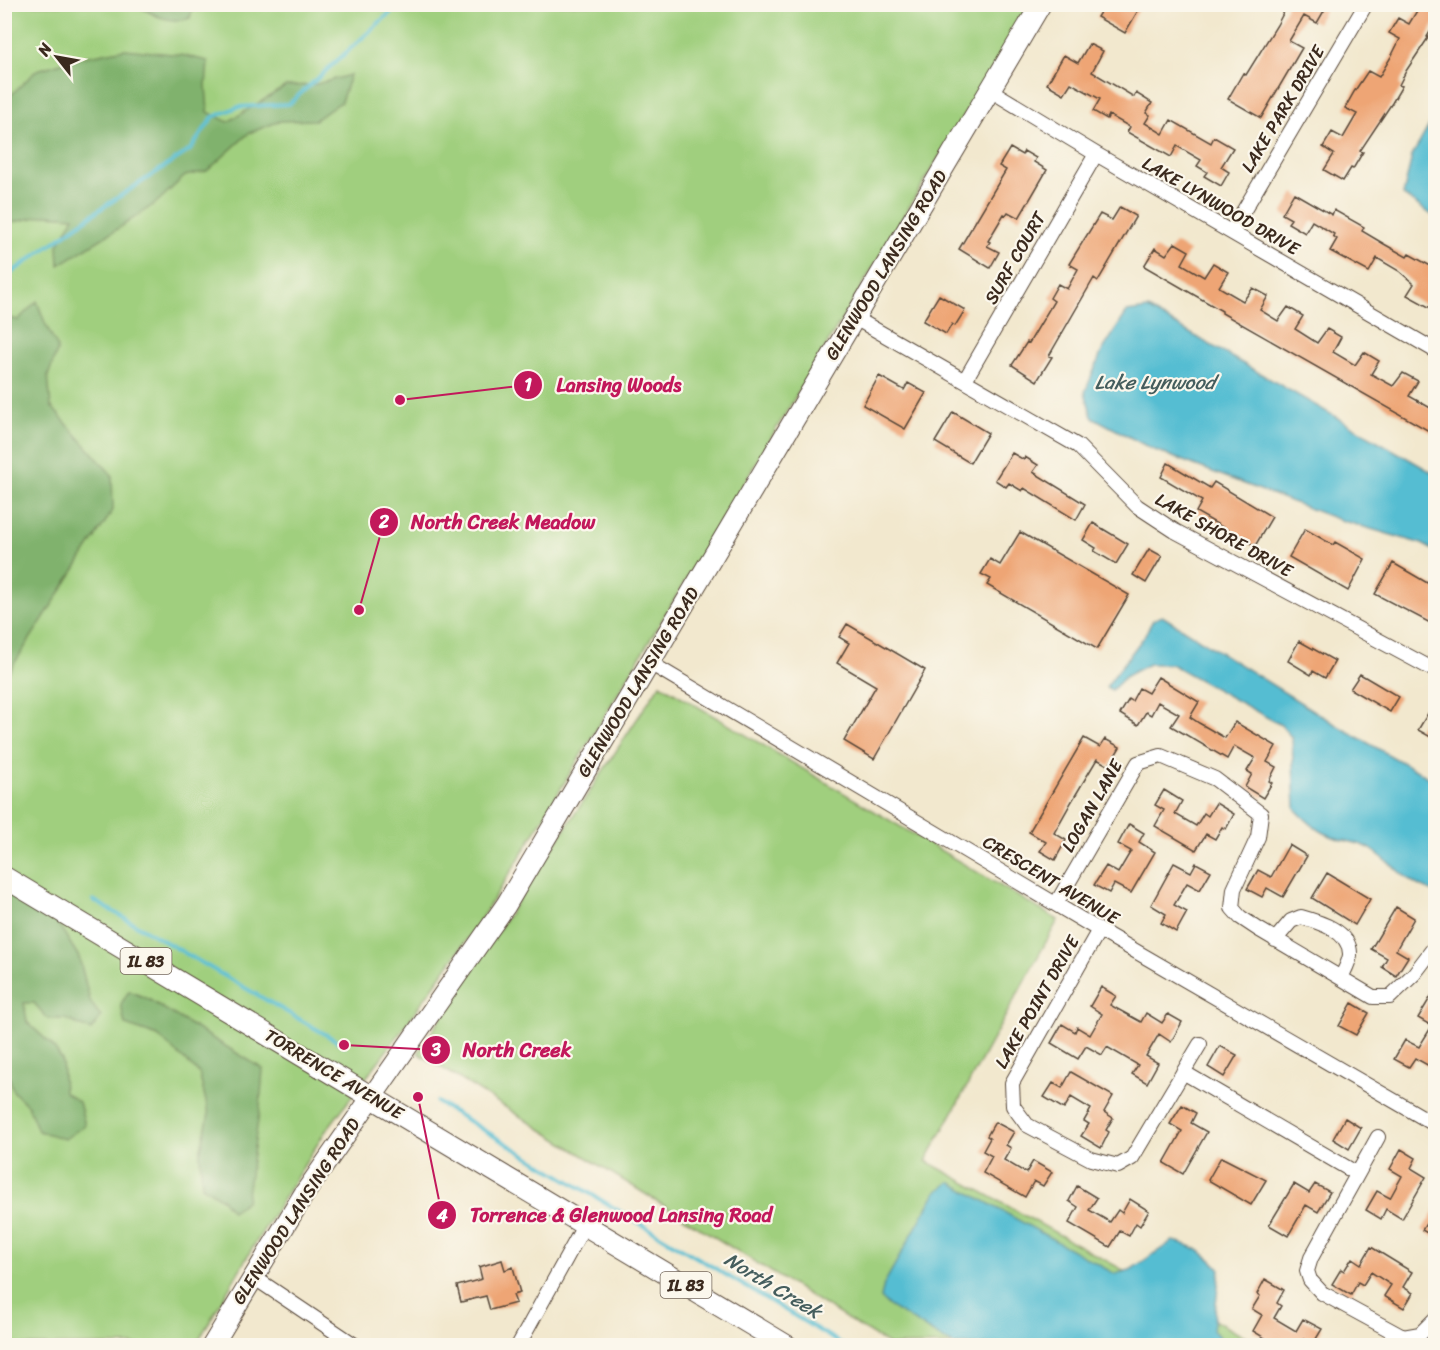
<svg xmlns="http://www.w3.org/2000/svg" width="1440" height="1350" viewBox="0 0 1440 1350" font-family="Sriracha,sans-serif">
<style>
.green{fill:#a0cf7e;stroke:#6e7c4e;stroke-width:1.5}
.forest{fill:#80b26d;stroke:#5e6e46;stroke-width:1.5}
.water{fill:#55bdd2;stroke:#487478;stroke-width:1.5}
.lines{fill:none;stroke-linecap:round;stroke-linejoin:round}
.stream{stroke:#55bdd2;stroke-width:4}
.building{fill:#eea575}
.street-casing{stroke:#564638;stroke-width:16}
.secondary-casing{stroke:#564638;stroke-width:22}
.primary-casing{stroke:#564638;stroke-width:23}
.street{stroke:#fff;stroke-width:14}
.secondary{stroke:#fff;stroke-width:20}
.primary{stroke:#fff;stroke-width:21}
.labels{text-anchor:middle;stroke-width:4.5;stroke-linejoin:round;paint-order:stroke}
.shield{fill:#fbf7ec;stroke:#75685c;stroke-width:1.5}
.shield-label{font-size:16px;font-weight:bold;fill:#3b2a1e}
.street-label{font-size:18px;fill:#3b2a1e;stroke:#fbf7ec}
.water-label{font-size:20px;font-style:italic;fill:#445d5d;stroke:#fbf7ec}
.leader{fill:none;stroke:#c2185b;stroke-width:2}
.callout-dot{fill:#c2185b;stroke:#fbf7ec;stroke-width:2}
.mark-label{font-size:18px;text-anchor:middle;font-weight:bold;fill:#fff}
.callout-label{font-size:20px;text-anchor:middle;font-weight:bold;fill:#c2185b;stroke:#fbf7ec;stroke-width:4.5;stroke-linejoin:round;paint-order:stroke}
</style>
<rect width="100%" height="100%" fill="#fbf7ec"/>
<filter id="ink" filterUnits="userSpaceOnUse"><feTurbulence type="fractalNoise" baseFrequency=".0167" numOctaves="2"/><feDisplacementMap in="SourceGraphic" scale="12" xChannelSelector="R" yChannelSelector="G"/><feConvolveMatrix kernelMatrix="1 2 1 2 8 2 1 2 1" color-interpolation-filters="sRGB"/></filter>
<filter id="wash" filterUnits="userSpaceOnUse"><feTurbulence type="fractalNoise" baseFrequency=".008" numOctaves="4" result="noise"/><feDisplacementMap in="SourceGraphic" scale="24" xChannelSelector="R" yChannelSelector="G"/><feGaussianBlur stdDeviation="1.35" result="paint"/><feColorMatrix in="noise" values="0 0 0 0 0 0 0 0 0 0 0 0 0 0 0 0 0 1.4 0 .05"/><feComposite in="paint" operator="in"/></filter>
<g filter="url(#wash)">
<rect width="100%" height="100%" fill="#f2e8ce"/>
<path class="green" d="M5 5H1030L517 862 475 928 403 1029 325 1132 253 1247 196 1345H5Z
M660 684 1058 920 926 1161 1259 1345H889L418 1053Z"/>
<path class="forest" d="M137 5H193L190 18C171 25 153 15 137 5Z
M125 49 181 55 208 61 206 86 208 112 228 122 286 86 313 85 350 75 341 102 315 120 280 121 249 133 207 171 185 176 156 203 119 228 59 265 58 245 74 217 47 215 5 224V101L37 70 79 58Z
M37 301 45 323 58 348 48 376 51 406 112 475 113 510 5 678V317L18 320Z
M5 890 57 922 79 957 90 1001 101 1017 91 1030 65 1019H48L34 1003H24L27 1022 52 1045 62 1060 64 1092 79 1102 85 1125 65 1139 38 1131 28 1106 13 1091 5 1060Z
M129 991 148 999 263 1069 260 1107 246 1201 232 1211 222 1199 202 1186 200 1153 209 1114 199 1073 158 1036 125 1025 121 1004Z"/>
<path class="water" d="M1435 115V217L1403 195 1412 156Z
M1148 309 1435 474V551L1422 544 1337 519 1152 449 1092 417 1085 392 1102 351 1127 312Z
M1162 616 1338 726 1435 781V892C1410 886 1392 863 1371 849 1358 841 1344 842 1331 836 1316 830 1306 820 1295 809L1292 738 1281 725 1171 664H1149L1126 676 1112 690 1106 687 1143 638 1153 620Z
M950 1182 1115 1274 1130 1270 1173 1241C1193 1245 1206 1253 1220 1269L1213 1330 1226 1345H953L889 1306 881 1298 884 1284 936 1192Z"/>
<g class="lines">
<path class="stream" d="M4 278 99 210 190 150 213 117 238 107 289 104 400 4
M93 900 344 1045
M437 1102 845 1346"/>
</g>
<g id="blocks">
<path class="building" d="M1105 4H1142L1125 33 1097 17Z
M1285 4H1328L1317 23 1304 16 1289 41 1302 48 1261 118 1228 99 1243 73 1246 75 1277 25 1287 6Z
M1421 4H1436V22L1427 37 1428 38 1406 71 1399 85 1402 86 1392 103 1360 151 1363 152 1353 169 1351 168 1343 181 1324 170 1334 154 1323 147 1332 132 1343 138 1357 114 1345 108 1354 92 1368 71 1379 77 1391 57 1400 39 1389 33 1398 18 1409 24Z
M1089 44 1103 51 1092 72 1134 97 1136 93 1152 103 1146 113 1150 115 1145 123 1163 134 1171 120 1211 143 1214 137 1233 148 1221 167 1229 172 1221 186 1204 176 1207 172 1197 166 1201 160 1177 146 1171 157 1127 132 1130 127 1109 115 1107 119 1093 111 1100 99 1071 83 1064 94 1047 84 1064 55 1078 63Z
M1010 148 1022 155 1024 151 1036 158 1034 162 1047 170 1019 218 1008 212 1006 215 1004 214 988 241 990 242 987 246 999 252 990 268 959 249 1006 170 999 166Z
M1294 193 1332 215 1334 210 1364 227 1362 231 1384 244 1407 257 1409 254 1436 269V311L1407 295 1414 284 1399 271 1377 258 1369 272 1330 251 1337 239 1333 236 1334 234 1312 221 1305 233 1288 223 1291 219 1282 214Z
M1120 207 1136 216 1098 281 1094 278 1049 356 1052 357 1037 381 1012 365 1027 342 1029 343 1054 301 1050 298 1058 284 1067 289 1078 269 1069 264 1100 214 1112 220Z
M1175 243 1189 251 1182 264 1204 277 1213 263 1228 272 1219 287 1243 301 1253 288 1268 296 1260 310 1278 321 1288 307 1303 316 1295 329 1317 343 1327 329 1341 337 1333 352 1355 365 1364 352 1379 361 1371 374 1393 386 1403 373 1418 381 1409 396 1436 411V435L1222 313V311L1144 266 1155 248 1166 255Z
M939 295 965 310 955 326 952 324 946 334 923 321Z
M879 376 904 390 908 383 926 393 905 429 863 405Z
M953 412 988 433 970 463 935 442Z
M1012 453 1024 460 1025 457 1038 465 1033 472 1085 504 1076 520 1024 488 1022 491 1009 483 1006 487 995 480Z
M1168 463 1210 488 1214 482 1272 517 1255 546 1196 512 1202 501 1161 477Z
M1093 523 1128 544 1116 564 1094 551 1096 548 1083 540Z
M1305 529 1333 545 1335 542 1365 559 1348 591 1289 557Z
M1020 532 1129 595 1097 649 987 585 991 579 981 574 990 559 1000 565Z
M1149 549 1162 556 1146 583 1133 575Z
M1393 563 1436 588V626L1375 594Z
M847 624 925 670 874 759 844 741 876 686 837 663 849 643 839 637Z
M1299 641 1335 661 1325 678 1313 671 1311 675 1288 661Z
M1360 674 1399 697 1390 712 1350 689Z
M1158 677 1199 702 1190 717 1199 723 1225 738 1235 722 1276 746 1267 762 1276 767 1269 781 1272 783 1263 798 1245 787 1252 774 1247 771 1255 758 1234 746 1227 759 1171 726 1179 714 1158 702 1151 715 1146 712 1138 725 1120 714 1129 699 1132 701 1139 688 1148 693Z
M1436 700V740L1418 730Z
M1084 738 1100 747 1105 739 1120 747 1109 766 1097 759 1072 801 1054 833 1066 840 1055 860 1040 851 1046 842 1029 832Z
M1164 790 1182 801 1175 814 1196 826 1204 813 1208 816 1216 803 1234 814 1226 829 1222 827 1215 839 1206 834 1196 850 1155 826 1164 810 1155 805Z
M1129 824 1144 833 1139 842 1155 852 1131 893 1114 884 1109 893 1094 885 1106 866 1118 873 1131 851 1118 844Z
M1289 845 1307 856 1283 897 1267 888 1262 897 1247 889 1258 870 1271 877Z
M1174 863 1191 872 1196 863 1211 871 1200 890 1187 883 1174 905 1187 912 1176 932 1161 923 1166 914 1151 905Z
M1327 873 1370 899 1355 925 1312 898Z
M1396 907 1414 918 1396 950 1408 957 1396 976 1382 967 1387 958 1371 949Z
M1101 987 1116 996 1110 1005 1141 1022 1146 1013 1162 1023 1168 1014 1182 1022 1171 1042 1159 1034 1146 1056 1158 1063 1147 1083 1132 1074 1138 1065 1107 1047 1102 1055 1086 1046 1078 1059 1051 1043 1062 1024 1075 1032 1077 1027 1090 1035 1102 1014 1090 1006Z
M1436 988V1059L1431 1067 1415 1058 1409 1067 1394 1059 1405 1040 1419 1047 1432 1026 1418 1018Z
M1352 1003 1369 1013 1356 1035 1339 1026Z
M1220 1046 1237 1055 1224 1077 1208 1067Z
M1071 1072 1113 1096 1104 1112 1113 1118 1106 1130 1109 1132 1101 1148 1081 1136 1089 1124 1084 1121 1091 1109 1071 1097 1064 1109 1044 1097 1053 1083 1062 1088Z
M1182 1105 1196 1113 1191 1123 1207 1132 1183 1174 1164 1163 1182 1131 1170 1124Z
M1345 1118 1361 1128 1349 1149 1333 1139Z
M995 1122 1014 1132 1006 1145 1011 1148 1004 1160 1026 1173 1033 1161 1052 1172 1043 1186 1034 1181 1025 1197 983 1173 992 1156 983 1151 990 1138 987 1136Z
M1401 1149 1416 1158 1411 1168 1426 1177 1402 1219 1386 1209 1381 1219 1366 1210 1377 1191 1390 1198 1402 1176 1390 1169Z
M1221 1157 1266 1180 1251 1205 1208 1180Z
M1294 1184 1309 1193 1315 1184 1330 1192 1318 1212 1306 1205 1288 1236 1269 1225Z
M1077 1186 1097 1198 1089 1210 1110 1222 1118 1210 1122 1213 1130 1199 1149 1211 1140 1226 1136 1223 1129 1236 1120 1231 1110 1247 1069 1223 1078 1207 1069 1201Z
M1436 1208V1238L1422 1230Z
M1371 1247 1412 1272 1403 1287 1413 1293 1404 1308 1384 1296 1391 1285 1371 1272 1363 1285 1358 1282 1351 1295 1332 1284 1341 1269 1344 1271 1352 1258 1361 1264Z
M502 1260 505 1270 513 1267 520 1293 513 1295 516 1303 490 1310 486 1296 461 1302 457 1286 482 1279 479 1267Z
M1265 1279 1284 1290 1277 1303 1281 1306 1274 1318 1296 1331 1303 1319 1322 1329 1313 1344 1304 1339 1300 1346H1278L1253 1331 1262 1315 1252 1309 1260 1296 1257 1294Z"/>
</g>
</g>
<g filter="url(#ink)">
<use href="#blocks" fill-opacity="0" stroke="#564638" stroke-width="1.5"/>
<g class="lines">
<defs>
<path id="street" d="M990 90 1096 154 1436 351
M1231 232 1366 4
M855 318 1078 446 1137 506 1175 531 1436 671
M965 380 1096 154
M650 663 1099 930 1436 1125
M1056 904 1138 763 1161 756 1215 779 1261 814 1258 837 1234 889 1232 908 1240 917 1258 929 1373 997H1390L1414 974 1436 945
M1099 930 1012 1083 1013 1106 1027 1125 1091 1159 1118 1166 1132 1158 1200 1044
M1275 940 1291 921 1301 917C1319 922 1351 931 1350 955 1349 963 1344 971 1341 978
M1183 1072 1356 1173
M1378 1137 1311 1258 1307 1271 1310 1280 1322 1293 1403 1337 1420 1334 1436 1318
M252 1276 356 1346
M518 1346 585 1224"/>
<path id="secondary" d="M212 1346 304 1194 506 905 1041 4"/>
<path id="primary" d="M4 877 787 1346"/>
</defs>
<use href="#street" class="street-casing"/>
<use href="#secondary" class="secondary-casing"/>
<use href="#primary" class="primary-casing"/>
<use href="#street" class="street"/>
<use href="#secondary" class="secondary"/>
<use href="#primary" class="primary"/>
</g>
</g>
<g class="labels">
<g class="shield">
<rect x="120.5" y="948" width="51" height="26" rx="4.5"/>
<rect x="660.5" y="1272" width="51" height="26" rx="4.5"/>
</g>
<g class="shield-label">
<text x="146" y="967">IL 83</text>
<text x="686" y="1291">IL 83</text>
</g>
<g class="street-label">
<text transform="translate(1283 109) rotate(-59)" y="6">LAKE PARK DRIVE</text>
<text transform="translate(1221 206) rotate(30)" y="6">LAKE LYNWOOD DRIVE</text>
<text transform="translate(1015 258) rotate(-60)" y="6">SURF COURT</text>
<text transform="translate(886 265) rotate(-59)" y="6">GLENWOOD LANSING ROAD</text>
<text transform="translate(1224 535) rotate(29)" y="6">LAKE SHORE DRIVE</text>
<text transform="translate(638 682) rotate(-59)" y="6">GLENWOOD LANSING ROAD</text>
<text transform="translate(1092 806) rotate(-60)" y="6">LOGAN LANE</text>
<text transform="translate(1051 880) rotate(31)" y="6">CRESCENT AVENUE</text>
<text transform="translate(1037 1002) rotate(-60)" y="6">LAKE POINT DRIVE</text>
<text transform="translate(334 1074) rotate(31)" y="6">TORRENCE AVENUE</text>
<text transform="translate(296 1211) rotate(-57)" y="6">GLENWOOD LANSING ROAD</text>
</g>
<g class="water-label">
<text x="1155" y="389">Lake Lynwood</text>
<text transform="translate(773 1285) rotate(31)" y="7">North Creek</text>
</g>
</g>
<path class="leader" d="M400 400L528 385M359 610L384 522M344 1045L436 1050M418 1097L442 1215"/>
<g class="callout-dot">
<circle cx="400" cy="400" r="6"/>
<circle cx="359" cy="610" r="6"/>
<circle cx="344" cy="1045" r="6"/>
<circle cx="418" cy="1097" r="6"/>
<circle cx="528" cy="385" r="15"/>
<circle cx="384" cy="522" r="15"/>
<circle cx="436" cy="1050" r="15"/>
<circle cx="442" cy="1215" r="15"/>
</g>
<g class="mark-label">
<text x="528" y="391">1</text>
<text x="384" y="528">2</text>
<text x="436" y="1056">3</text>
<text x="442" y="1222">4</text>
</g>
<g class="callout-label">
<text x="619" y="392">Lansing Woods</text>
<text x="503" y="529">North Creek Meadow</text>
<text x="517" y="1057">North Creek</text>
<text x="621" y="1222">Torrence &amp; Glenwood Lansing Road</text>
</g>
<rect width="1440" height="1350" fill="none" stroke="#fbf7ec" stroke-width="24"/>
<g transform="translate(57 57) rotate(301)" stroke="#fbf7ec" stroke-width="4.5" paint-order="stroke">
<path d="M0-4.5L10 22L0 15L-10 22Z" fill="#3b2a1e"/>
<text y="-9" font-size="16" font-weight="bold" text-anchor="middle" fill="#3b2a1e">N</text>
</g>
</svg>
